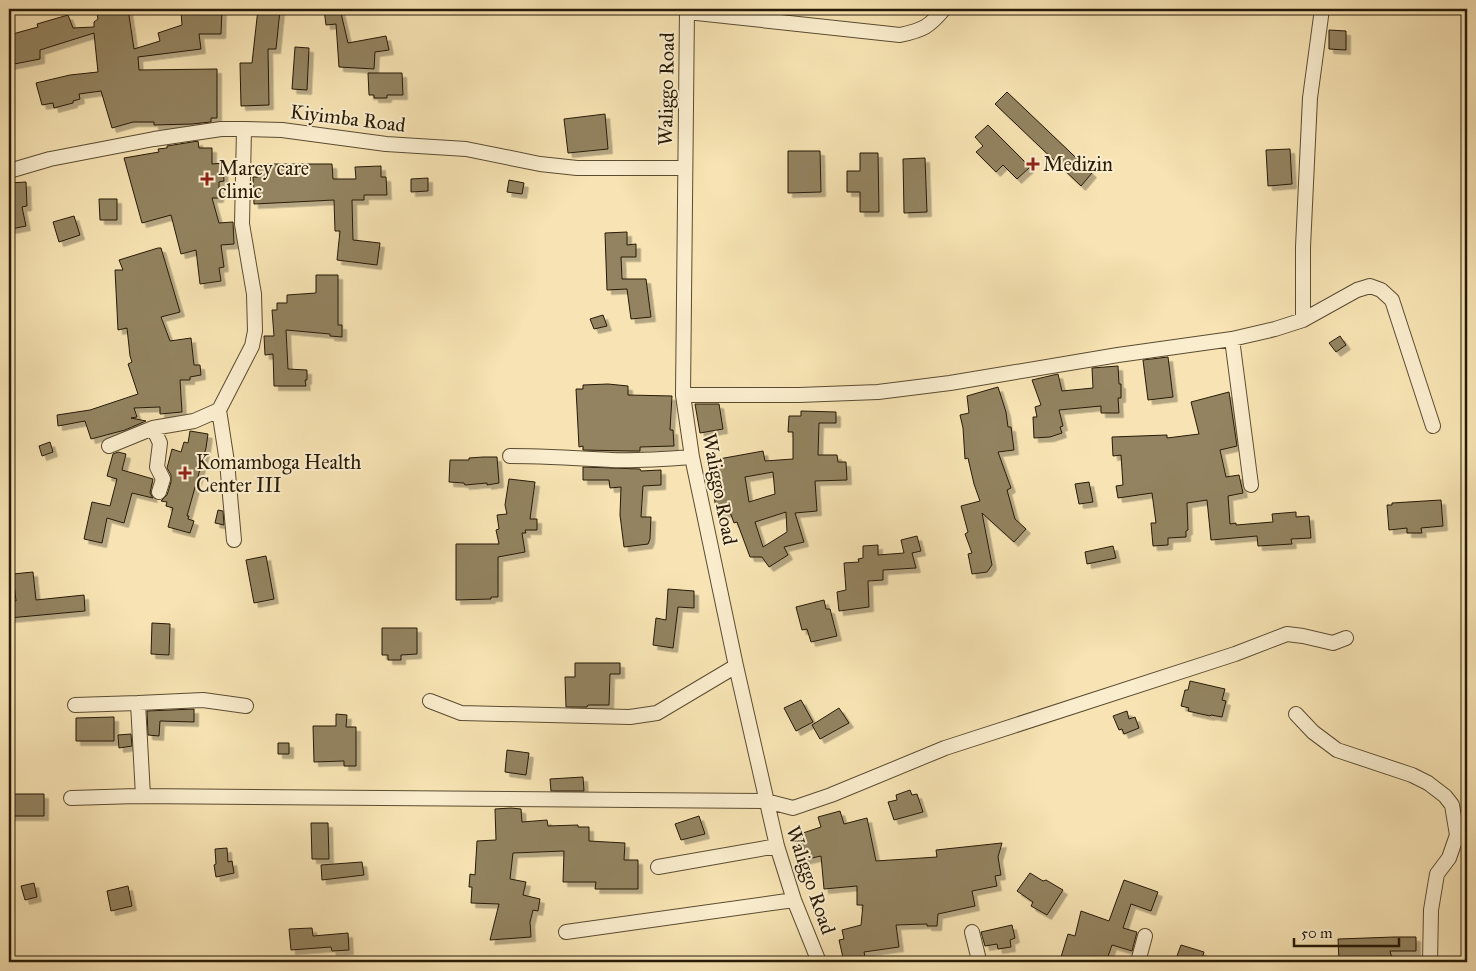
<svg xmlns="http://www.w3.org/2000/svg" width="1476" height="971" viewBox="0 0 1476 971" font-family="'IM FELL Great Primer',serif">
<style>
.building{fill:#938360;stroke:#271a06;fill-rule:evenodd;filter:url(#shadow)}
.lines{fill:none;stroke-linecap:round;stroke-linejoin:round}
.minor-casing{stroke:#5b4c31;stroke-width:16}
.minor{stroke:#faedce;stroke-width:14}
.poi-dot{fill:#8f2418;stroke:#faedce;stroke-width:2}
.labels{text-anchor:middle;stroke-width:4;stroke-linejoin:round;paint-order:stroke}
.street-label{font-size:20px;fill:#271a06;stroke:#faedce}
.poi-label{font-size:20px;fill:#271a06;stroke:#faedce;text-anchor:start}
</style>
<defs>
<filter id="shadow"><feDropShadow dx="4.5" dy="4.5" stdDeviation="0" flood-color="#0004"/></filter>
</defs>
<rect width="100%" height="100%" fill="#f7e3b3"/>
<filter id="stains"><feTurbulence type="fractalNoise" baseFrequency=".004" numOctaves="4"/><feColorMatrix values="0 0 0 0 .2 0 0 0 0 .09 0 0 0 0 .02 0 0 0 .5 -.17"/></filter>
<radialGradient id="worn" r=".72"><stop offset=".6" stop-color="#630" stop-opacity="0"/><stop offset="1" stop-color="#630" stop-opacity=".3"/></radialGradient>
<path class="building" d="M96 9H128L134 49 160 41 158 33 182 25 181 12 201 10V9H222L221 34H199L201 49 138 57 139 70 217 69V118H211V122L192 124 154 125V122H133L112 128 101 91 79 94 80 99 73 101V103L54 108 53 103 42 105 36 83 70 75 98 72 94 33 40 50V59L9 65V35L38 27 37 24 68 15 73 28 94 27V22L98 19Z
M258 9 280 10 276 49H268L269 105 241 106 240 63H252Z
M324 9H340L348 43 386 36 389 50 375 52 374 69 339 67 336 24 326 25Z
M1329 30 1346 31V50L1329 49Z
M295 47 309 48 307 90 292 89Z
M368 73H402L403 95H387V98H374V95H369Z
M1007 92 1092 173 1081 186 995 104Z
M605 114 608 149 568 153 564 119Z
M988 125 1030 167 1017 179 1003 165 996 172 976 152 983 146 975 137Z
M198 141 199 148H212V164L223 163 224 181 219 182V198H212L219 223 233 222 234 244 221 245 224 267 219 268 221 281 200 284 196 250 181 254 171 215 142 223 124 158 159 152 158 149 167 148V146Z
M1290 149 1292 184 1268 186 1266 150Z
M788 151H820L821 192 788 193Z
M860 153H878L879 212H860V192H847V171H860Z
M925 158 927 212 904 213 903 159Z
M266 164H332L333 179H356L355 167 381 166V177H386L387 195H364V200H352L353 240 380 243 377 265 337 260 340 231H335L334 200 254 204 253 177H258V167H266Z
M428 178V191L411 192V179Z
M509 180 524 183 522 194 507 192Z
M26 182 27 206 22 207 26 226 11 229 9 219V183Z
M99 199H117V220H100Z
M74 216 80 235 59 242 53 222Z
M627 232V245L636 244V257H621L622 279H646L651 317 631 319 627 289 607 290 605 233Z
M158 248H161L180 312 161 317 170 341 191 338 194 365H200L201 375 190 377V380H180L182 412 160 414V407L134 408 137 417 131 418 146 421 125 430 91 439 85 421 58 426 57 415 90 410 138 394 128 364 132 362 130 356 127 328 118 330 115 270H123L119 260Z
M316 275H338V325H342V337L330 336V334L286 330 288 369 307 370V380H305L306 386H274L273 354 265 355 264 336H274L272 310H277V303H287V295L316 293Z
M603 315 607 326 594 329 590 319Z
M1340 336 1346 345 1336 352 1329 343Z
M1168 357 1173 397 1148 400 1143 360Z
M1118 366 1119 384H1121V398H1118L1119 413H1101V406L1059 410 1063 426 1060 427 1062 433 1050 437 1034 438 1033 417H1037L1035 407 1041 405 1032 380 1058 374 1062 391 1093 388 1092 368Z
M608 384 628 386V395L672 396 670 430H673L674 446 640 447V451H631L583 450V446L579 447 576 389H583V385Z
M998 387 1006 412 1008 427H1011L1014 450 998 452 1011 488 1007 490 1015 519 1026 529 1014 542 982 513 992 565 987 572 972 574 968 554 972 553 965 534 968 532 961 506 980 501 974 484 968 458 965 459 963 428 960 415 969 413 967 396Z
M1229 392 1237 446 1220 450 1226 477 1239 475 1243 493 1228 496 1230 524 1236 523V525L1273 522 1272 514 1296 512V517L1309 516 1311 538 1291 539 1292 544 1258 546 1257 536 1211 540 1207 500 1187 503 1188 530 1186 531V537L1168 538V545L1153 546 1151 523H1156L1152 493 1118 498 1116 486 1123 485 1121 455 1113 456 1112 437 1167 435V438L1199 434 1191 402Z
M695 404H719L723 429 700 433Z
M801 411 836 412V423H819L818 455H837L838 462H846L847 480 815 481 817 511 795 513 804 542 784 547 788 555 769 567 762 557H750L737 522 734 523 730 512 717 514 708 461 763 451 765 461 793 459V432H788L789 416H801ZM773 472 775 494 749 502 745 477ZM786 512 787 532 763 547 755 522Z
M190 431 208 434 206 448 187 516H189L188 519 194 521 190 533 168 527 173 508 166 506 167 502 161 501 167 495 171 482V475L167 468 172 449 181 452 184 442 188 443Z
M50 442 53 452 42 456 39 446Z
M118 452 126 454 122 470 153 479 150 493 153 498 132 493 124 523 107 518 102 543 84 539 92 502 110 506 117 479 107 476 113 454Z
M483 457H497L499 483 487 485V483L465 485 464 483 449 482 450 460H469V458Z
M583 467 640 469 641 471 661 470V485L643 486 641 517H651L650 539 648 544 624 547 620 515 621 487 610 488 609 480H583Z
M509 479 535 482 530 519H537V530H525L526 533H522L525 552 498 557V597H491V599L456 600V544H499L496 530 499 529 497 515 507 514 505 505Z
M1089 482 1093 502 1079 504 1075 484Z
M1441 500 1443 526 1421 528 1422 533H1407V528L1389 530 1387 505H1392V503Z
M218 510 223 511 224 525 215 523Z
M917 536 921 551 912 553 916 568 883 570V580L868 581 869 607 839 611 837 592 846 590 844 563 859 562 858 559 863 558V546L878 545V555L904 553 901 540Z
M1113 546 1116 558 1087 564 1085 552Z
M266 556 274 599 254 603 246 560Z
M33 572 36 600 84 595 85 611 9 618V601H16L13 574Z
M668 589 694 591V608L678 607 673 648 653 645 656 618 666 620Z
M824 600 826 609H830L837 636 811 642 807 629 802 630 796 607Z
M152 623 170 624 169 655 151 654Z
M382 628H417V654L401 655V660H388V655H382Z
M575 663H620V674H610L609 705H588L587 707H566L565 677H575Z
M1190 681 1225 689 1222 700 1226 701 1222 717 1211 715 1210 716 1188 711 1189 708 1181 706 1185 690H1188Z
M801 700 813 722 796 731 784 708Z
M839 708 849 723 820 739 812 725Z
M194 709V722L160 721 159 736 148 735 147 711Z
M1127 711 1129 719 1135 717 1139 728 1124 734 1122 729 1119 730 1113 716Z
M336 714 347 715 346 727H356V766H344V761L314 762 313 726H336Z
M114 717V741H76V718Z
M131 734 132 746 119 748 118 735Z
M278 743H289V754H278Z
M507 750 529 753 526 775 505 772Z
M583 777 584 791H551L550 779Z
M910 790 912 795 917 794 923 812 894 820 888 802 897 800 896 795Z
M9 794H44V816H9Z
M511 808 521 809 522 822 547 820 548 826 578 825V827H589V841L625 843 624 860H638V889H595L596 882H563L564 851 513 853 510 879 526 882 523 895 540 899 538 911 533 910 530 922 531 937 490 940 499 904 471 903 472 887H469L470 874 475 875 477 841 496 840 495 809Z
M840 811 844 824 867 818 876 861 937 857 936 850 1002 843 998 857 1001 875 995 876 997 886 972 891 975 906 938 914 937 926H927V924L896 925 899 947 864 952 866 962H844L839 940 844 939 842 930 861 925 863 905H857V886L824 889 821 856 803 860 801 850 799 851 794 836 821 827 818 817Z
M699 816 705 834 681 840 675 824Z
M311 823H328L329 859H312Z
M227 848 228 862 232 861 234 873 216 877 214 865 216 864 215 849Z
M362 862 364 875 322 880 321 865Z
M1030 873 1043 881 1046 880 1063 890 1047 915 1031 906 1033 902 1017 891Z
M1124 880 1158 892 1151 911 1131 904 1123 928 1137 932 1132 951 1112 945 1106 962H1064L1065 959 1061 957 1068 934 1075 936 1081 911 1109 921Z
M34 883 37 897 25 900 21 886Z
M128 886 132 906 111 911 107 891Z
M1012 925 1015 938 1010 940 1011 947 998 949 997 944 985 946 981 932Z
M312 928 313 936 348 933 349 950 332 951 331 947 291 950 289 929Z
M1394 937H1416V951H1390L1393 962H1339L1338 939Z
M1181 945 1204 952 1201 962 1177 956Z"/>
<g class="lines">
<defs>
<path id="minor" d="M687 9 683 395 692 457 736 666 777 846 794 900 819 962
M687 12 900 35C923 30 929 27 944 9
M9 171 50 159 154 139 221 129H244L282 130 386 144 466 149 540 164 577 168H685
M1303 320V247L1310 98 1322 9
M1232 339 1251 485
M683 395H799L878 392 950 383 1118 355 1232 339 1275 329 1303 320 1357 290 1370 286 1381 290 1392 300 1433 426
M219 410 227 462 234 540
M153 428 160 443 157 467 163 479 159 492
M109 446 153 428 194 421 219 410 252 346 255 331 254 294 242 224 244 129
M510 456C544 456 577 458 611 460 638 461 665 459 692 457
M430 701 461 713 630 717 657 713 736 666
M75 705 138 703
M1296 714 1313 732 1337 750 1412 775 1428 783 1445 796 1452 805 1457 835 1449 858 1437 874 1431 910 1430 962
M143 796 138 703 203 700 246 706
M71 798 137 796 766 801 793 808 831 795 945 748 1235 654 1287 634 1303 636 1333 643 1346 638
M658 867 777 846
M566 932 794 900
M972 932 978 956 975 962
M1138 962 1145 936"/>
</defs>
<use href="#minor" class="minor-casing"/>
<use href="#minor" class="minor"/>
</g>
<g class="poi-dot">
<path d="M1030.5 156.5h5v5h5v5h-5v5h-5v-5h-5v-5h5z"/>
<path d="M204.5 171.5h5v5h5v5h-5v5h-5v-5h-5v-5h5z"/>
<path d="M182.5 465.5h5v5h5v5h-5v5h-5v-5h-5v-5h5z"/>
</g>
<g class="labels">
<g class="street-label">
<text transform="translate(666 89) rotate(-89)" y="7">Waliggo Road</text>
<text transform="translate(348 118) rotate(7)" y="7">Kiyimba Road</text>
<text transform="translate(720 489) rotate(79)" y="7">Waliggo Road</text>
<text transform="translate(811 880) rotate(71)" y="7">Waliggo Road</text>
</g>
<g class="poi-label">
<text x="1043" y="171">Medizin</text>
<text x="218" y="175">Marcy care<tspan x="218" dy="23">clinic</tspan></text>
<text x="196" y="469">Komamboga Health<tspan x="196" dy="23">Center III</tspan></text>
</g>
</g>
<rect width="1476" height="971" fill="none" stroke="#f7e3b3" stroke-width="30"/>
<rect x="10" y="10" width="1456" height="951" fill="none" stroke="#271a06" stroke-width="2.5"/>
<rect x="15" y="15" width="1446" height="941" fill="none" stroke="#271a06"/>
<path d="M1294 938v8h105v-8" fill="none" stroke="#271a06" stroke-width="2.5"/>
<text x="1301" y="938" font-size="15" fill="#271a06" stroke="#faedce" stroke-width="4" paint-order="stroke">50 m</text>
<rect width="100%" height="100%" filter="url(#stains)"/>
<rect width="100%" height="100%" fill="url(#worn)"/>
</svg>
